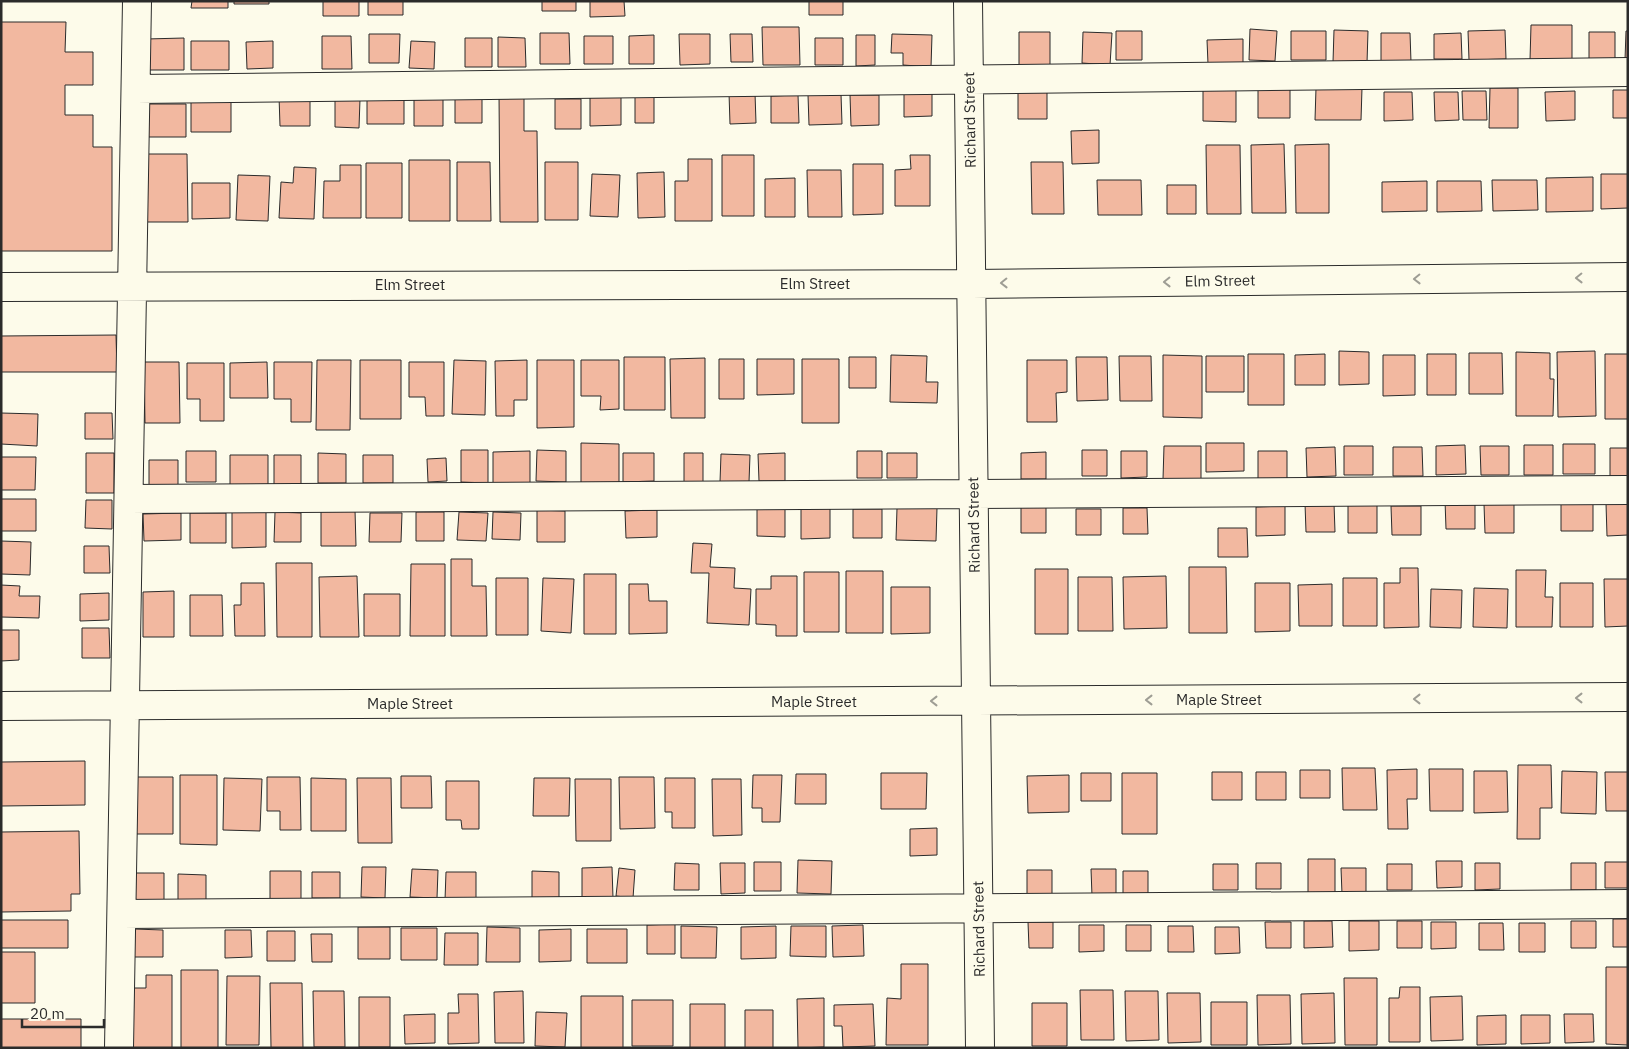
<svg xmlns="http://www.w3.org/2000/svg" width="1629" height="1049" viewBox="0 0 1629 1049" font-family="'IBM Plex Sans',sans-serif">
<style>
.building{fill:#f2b8a0;stroke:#2b2b2b}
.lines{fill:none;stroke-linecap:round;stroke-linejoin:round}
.minor-casing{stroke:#2b2b2b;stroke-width:30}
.minor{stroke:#fdfbea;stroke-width:28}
.oneway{stroke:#9e9d94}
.labels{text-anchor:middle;stroke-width:4;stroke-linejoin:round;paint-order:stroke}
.street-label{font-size:15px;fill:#2b2b2b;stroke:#fdfbea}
</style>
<rect width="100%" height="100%" fill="#fdfbea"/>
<path class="building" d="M192 1H228V8H191Z
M234 1H269V4H234Z
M323 1H359V16H323Z
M368 1H403V15H368Z
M542 1H576V11H542Z
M590 1H624L625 16 590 17Z
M809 1H843V15H809Z
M1 22H66L65 52H93V85H65V115H93V147H112V251H1Z
M1531 25H1572V61L1530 60Z
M762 27H799L800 65H763Z
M1250 29 1277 31 1275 61 1249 60Z
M1334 30 1368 31 1367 63 1333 62Z
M1505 30 1506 59 1469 60 1468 31Z
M1116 31H1142V60H1116Z
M1291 31H1326V60H1291Z
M1626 31H1628V60H1625Z
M1019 32H1050V66H1019Z
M1083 32 1112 33 1110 65 1082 63Z
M1589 32H1615V59H1589Z
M540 33H569L570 64H540Z
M1381 33H1410L1411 62H1381Z
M1461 33 1462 59H1434V34Z
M369 34H400L399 63H369Z
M679 34H710V64L680 65Z
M730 34H752L753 62H731Z
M892 34 932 35 931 67 903 65V53H891Z
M654 35V64H629V36Z
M856 35H875V65L856 66Z
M322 36H351L352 69H322Z
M584 36H613V64H584Z
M498 37 525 38 526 67H498Z
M184 38V70H146V39Z
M465 38H492V67H465Z
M815 38H843V65H815Z
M1243 39V63L1208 64 1207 40Z
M191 41H229V70H191Z
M273 41V68L247 69 246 42Z
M411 41 435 42 434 69 409 68Z
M1258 86H1290V118H1258Z
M1316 88H1362L1361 120H1315Z
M1490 88H1518V128H1489Z
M1203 89H1236V122L1203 121Z
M1018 90H1047V119H1018Z
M1613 90H1628V118H1613Z
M932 91V116L904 117V92Z
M1462 91H1486L1487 120H1463Z
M1575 91V120L1546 121 1545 92Z
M1384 92H1412L1413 120 1384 121Z
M1434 92H1458L1459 120 1435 121Z
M455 93H482V123H455Z
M729 93H755L756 123 730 124Z
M367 94H404V124H367Z
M499 94 524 95V131H537L538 222H500Z
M635 94H654V123H635Z
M841 94 842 124 809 125 808 95Z
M414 95H443V126H414Z
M798 95 799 123H771V96Z
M850 95H879V125L851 126Z
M279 96H310V126H280Z
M590 96H621V125L590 126Z
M335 98 360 99 359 128 335 127Z
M191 99H231V132H191Z
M555 99H581V129H555Z
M146 104H186V137H146Z
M1099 130V163L1072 164 1071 131Z
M1284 144 1286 213H1252L1251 145Z
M1329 144V213H1296L1295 145Z
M1206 145H1240L1241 214H1207Z
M144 154H187L188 222H145Z
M722 155H754V216H722Z
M910 155H930V206H895V170L911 169Z
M688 159H712V221H675V181H688Z
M409 160H450V221H409Z
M457 162H490L491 221H457Z
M545 162H578V220H545Z
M1031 162H1063L1064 214H1032Z
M366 163H402V218H366Z
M853 164H883V214L853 215Z
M340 165H361V218H323L324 181H340Z
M294 167 316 168 314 219 279 218 281 182 293 183Z
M807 170H841L842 217H808Z
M664 172 665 217 638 218 637 173Z
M592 174 620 175 618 217 590 216Z
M1601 174H1628V208L1601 209Z
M238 175 270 176 268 221 236 220Z
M1593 177V211L1546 212V178Z
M795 178V217H765V179Z
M1097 180H1141L1142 215H1098Z
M1492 180H1537L1538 210 1493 211Z
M1427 181V211L1382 212V182Z
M1437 181H1481L1482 211 1437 212Z
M192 183H230V218L192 219Z
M1167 185H1196V214H1167Z
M116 335 117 372H1V336Z
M1339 351 1369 352V384L1339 385Z
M1595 351 1596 416 1558 417 1557 352Z
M1516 352 1550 353V379H1554L1553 416H1516Z
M1469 353H1502L1503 394H1469Z
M1248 354H1284V405H1248Z
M1325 354V385H1295V355Z
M1427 354H1456V395H1427Z
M1605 354H1628V419H1605Z
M891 355 927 356 926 382H938L937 403 890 402Z
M1163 355 1202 356V418L1163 417Z
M1383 355H1415V395L1383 396Z
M1119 356H1151L1152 401H1120Z
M1206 356H1244V392H1206Z
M624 357H665V410H624Z
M849 357H876V388H849Z
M1076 357H1107L1108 400 1077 401Z
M705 358V418H671L670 359Z
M719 359H744V399H719Z
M757 359H794V394L757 395Z
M802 359H839V423H802Z
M317 360H351L350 430H316Z
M360 360H401V419H360Z
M454 360 486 361 485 415 452 414Z
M527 360V400H514V416H496L495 361Z
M537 360H574V427L537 428Z
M581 360H619V409L600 410 601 396H581Z
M1027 360H1067V392L1056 393 1057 422H1027Z
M144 362H179L180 423H145Z
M267 362 268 398H230V363Z
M274 362H312L311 422H291V399H274Z
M409 362H444V416H426L425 397H409Z
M187 363H224V421H200V399H187Z
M1 413 38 414 37 446 1 444Z
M85 413H112L113 439H85Z
M581 443 619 444V484H581Z
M1206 443H1244V471L1206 472Z
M1563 444H1595V474H1563Z
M1465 445 1466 474 1436 475V446Z
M1524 445H1553V475H1524Z
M1164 446H1201V479H1163Z
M1344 446H1373V475H1344Z
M1480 446H1509V475H1481Z
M1335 447 1336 476 1307 477 1306 448Z
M1393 447H1422L1423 476H1393Z
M1610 448H1628V476H1610Z
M461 450H488V483L461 482Z
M537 450 566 451V482L536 481Z
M1082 450H1107V476H1082Z
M186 451H216V482H186Z
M530 451V486H493V452Z
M857 451H882V478H857Z
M1121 451H1147V477L1121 478Z
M1258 451H1287V479L1258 480Z
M1046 452V479H1021V453Z
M86 453H114V493H86Z
M318 453 346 454V483H318Z
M623 453H654V481L623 482Z
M684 453H703V482H684Z
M785 453V481H759L758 454Z
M887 453H917V478H887Z
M721 454 750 455 749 482H720Z
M230 455H268V485H230Z
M274 455H301V485H274Z
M363 455H393V483H363Z
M1 457H36L35 490H1Z
M446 458 447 481 428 482 427 459Z
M149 460H178V488H149Z
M1 499H36V531H1Z
M86 500H112V529L85 528Z
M1445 500H1475V529H1446Z
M1561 501H1593V531H1561Z
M1305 503H1334L1335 532H1306Z
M1606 503H1628V535L1607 536Z
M1348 504H1377V533H1348Z
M1484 504H1514V533H1485Z
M1285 506V535L1256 536V507Z
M1391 506H1421V535H1392Z
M830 507V538L801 539V508Z
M1021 507H1046V533H1021Z
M897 508H937L936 541 896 540Z
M1123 508H1147L1148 534H1123Z
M757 509H785V537L757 536Z
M853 509H882V538H853Z
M1076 509H1101V535H1076Z
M355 510 356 546H321V511Z
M537 510 565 511V542H537Z
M657 510V537L626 538 625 511Z
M266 511V547L232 548V512Z
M275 512 301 513V542H274Z
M416 512H444V541H416Z
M459 512 488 513 486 541 457 540Z
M493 512 521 513 520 540 492 539Z
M181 513V540L144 541 143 514Z
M190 513H226V543H190Z
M370 513H402L401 542H369Z
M1218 528H1247L1248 557H1218Z
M1 541 31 542 30 575 1 574Z
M693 543 712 544 710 567 735 568 734 588 751 589 749 625 707 623 709 573H691Z
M84 546H109L110 573H84Z
M451 559H472V586H486L487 636H451Z
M276 563H312V637H277Z
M411 564H445V636H410Z
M1189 567H1226L1227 633H1189Z
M1400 568H1418L1419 627 1384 628V583H1400Z
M1035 569H1068V634H1035Z
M1516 570H1546L1545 597H1553L1552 627H1516Z
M846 571H883V633H846Z
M804 572H839V632H804Z
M584 574H616V634H584Z
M357 576 359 637H320L319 577Z
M771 576H797V636H776V625L756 624V589H771Z
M1166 576 1167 628 1124 629 1123 577Z
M1078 577H1112L1113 631H1078Z
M496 578H528V635H496Z
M543 578 574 579 571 633 541 631Z
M1343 578H1377V626H1343Z
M1604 579H1628V626L1605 627Z
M241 583H264L265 636H235L234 605H241Z
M1255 583H1290V631L1255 632Z
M1560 583H1593V627H1560Z
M629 584H648L649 601H667V633L629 634Z
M1332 584V626H1299L1298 585Z
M1 585 20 586 19 596H40L39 618 1 617Z
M891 587H930V633L891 634Z
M1474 588 1508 589 1507 628 1473 627Z
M1431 589 1462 590 1461 628 1430 627Z
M174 591V637H143V592Z
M109 593V620L80 621V594Z
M364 594H400V636H364Z
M190 595H222L223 636H190Z
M82 628H109L110 658H82Z
M1 630H19V660L1 661Z
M85 761V805L1 806V762Z
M1518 765H1551L1552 808H1540V839H1517Z
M1342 768H1375L1377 810H1343Z
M1417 769V799H1407L1408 829H1388L1387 770Z
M1429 769H1463V811H1430Z
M1300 770H1330V798H1300Z
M1474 771H1507L1508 812 1474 813Z
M1562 771 1597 772 1596 814 1561 813Z
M1212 772H1242V800H1212Z
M1256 772H1286V800H1256Z
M1605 772H1628V811H1606Z
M881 773H927L926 809H881Z
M1081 773H1111V801H1081Z
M1122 773H1157V834H1122Z
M796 774H826V804H795Z
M180 775H217V845L180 844Z
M753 775H782L780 822H762V808H752Z
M1069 775V812L1028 813 1027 776Z
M401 776H431L432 808H401Z
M134 777H173V834H135Z
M267 777H300L301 830H280V811H267Z
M619 777H654L655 828 620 829Z
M224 778 262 779 260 831 223 830Z
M311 778 346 779V831H311Z
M357 778H391L392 843H358Z
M534 778H570L569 816H533Z
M665 778H695V828H672V812H665Z
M575 779H611V841H576Z
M712 779H741L742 835 713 836Z
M446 781H479V829H462L461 820H446Z
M937 828V855L910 856V829Z
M79 831 80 894H71V911L1 912V832Z
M1308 859H1335V893H1308Z
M798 860 832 861 831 894 797 893Z
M1436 861H1462V887L1437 888Z
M754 862H781V891H754Z
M1605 862H1628V888H1605Z
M675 863 699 864V890H674Z
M720 863H745V893L721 894Z
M1256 863H1281V889H1256Z
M1475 863H1500V889L1475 890Z
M1571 863H1596V890H1571Z
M1213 864H1238V890H1213Z
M1387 864H1412V890H1387Z
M362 867H386L385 898 361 897Z
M612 867 613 898H582V868Z
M619 868 635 870 633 898 616 896Z
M1341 868H1366V894H1342Z
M412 869 438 870 437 898 410 897Z
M1091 869H1116V896H1092Z
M1027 870H1052V896H1027Z
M270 871H301V900L270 901Z
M532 871 559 872V901H532Z
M1123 871H1148V897H1123Z
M312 872H340V898H312Z
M446 872H476V900H445Z
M135 873H164V901H135Z
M178 874 206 875V901H178Z
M1613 919H1628V947H1613Z
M1 920H68V948H1Z
M1304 921H1332L1333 947 1304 948Z
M1349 921H1379V950L1349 951Z
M1397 921H1422V948H1397Z
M1571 921H1596V948H1571Z
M1028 922H1053V948H1029Z
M1265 922H1291V948H1266Z
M1431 922H1456V948L1431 949Z
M1479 923H1503L1504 950H1479Z
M1519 923H1545V952H1519Z
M675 924V954H647V925Z
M863 925 864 956 833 957 832 926Z
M1079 925H1104V951L1079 952Z
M1126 925H1151V951H1126Z
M681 926 717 927 716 958H681Z
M776 926V958L741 959V927Z
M791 926H826V957L790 956Z
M1168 926H1193L1194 952H1168Z
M358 927H390V959H358Z
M487 927 520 928V962H486Z
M1215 927H1239L1240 953 1215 954Z
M401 928H437V960H401Z
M134 929 163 930V957H134Z
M571 929V961L539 962V930Z
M587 929H627V963H587Z
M225 930H251L252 957 225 958Z
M267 931H295V961H267Z
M445 933H478V965H444Z
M311 934H332V962H312Z
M1 952H35V1003H1Z
M901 964H928V1045H886L887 998 901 999Z
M1606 967H1628V1045L1606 1044Z
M181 970H218V1048H181Z
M146 975H172V1048H133V988H146Z
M227 976H260L259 1045H226Z
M1344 978H1377V1045H1345Z
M270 983H302L303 1048H271Z
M1400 987H1420V1042H1389V998H1399Z
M1080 990H1113L1114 1040H1081Z
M313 991H344L345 1047H314Z
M523 991 524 1043H495L494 992Z
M1125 991H1158L1159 1040 1126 1041Z
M1167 993H1200L1201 1042 1168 1043Z
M1334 993 1335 1043 1302 1044 1301 994Z
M458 994H478L479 1043 448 1044V1013H459Z
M1257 995H1290L1291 1044 1258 1045Z
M581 996H623V1048H581Z
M1462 996 1463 1040 1431 1041 1430 997Z
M359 997H390V1047H359Z
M824 998V1047L798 1048 797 999Z
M632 1000H673V1046H632Z
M1211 1002H1247V1045H1211Z
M1032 1003H1067V1046H1032Z
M690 1004H725V1048H690Z
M873 1004 875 1046 843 1047 842 1026H834V1005Z
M745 1010H773V1048H745Z
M536 1012 567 1013 565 1047 535 1046Z
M435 1014V1043L405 1044 404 1015Z
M1564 1014H1593L1594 1042 1565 1043Z
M1506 1015V1044L1477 1045V1016Z
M1521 1015H1550V1043L1521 1044Z
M1 1019H81V1048H1Z"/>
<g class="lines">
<defs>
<path id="minor" d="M968 1 980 1048
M136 89 1628 72
M1 287 972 284 1628 277
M129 499 1628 490
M1 706 1628 697
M122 914 1628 904
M119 1048 137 1"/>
</defs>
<use href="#minor" class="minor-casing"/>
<use href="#minor" class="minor"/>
</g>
<defs><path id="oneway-chevron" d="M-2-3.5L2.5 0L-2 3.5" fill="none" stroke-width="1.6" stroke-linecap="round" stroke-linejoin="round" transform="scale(1.25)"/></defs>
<g class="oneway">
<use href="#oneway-chevron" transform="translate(1579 278) rotate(179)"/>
<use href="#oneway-chevron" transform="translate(1417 279) rotate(179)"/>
<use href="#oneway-chevron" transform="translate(1167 282) rotate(179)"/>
<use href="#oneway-chevron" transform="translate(1004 283) rotate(179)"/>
<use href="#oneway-chevron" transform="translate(1579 698) rotate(180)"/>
<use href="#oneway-chevron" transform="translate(1417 699) rotate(180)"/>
<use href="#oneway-chevron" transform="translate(1149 700) rotate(180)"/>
<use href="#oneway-chevron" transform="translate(934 701) rotate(180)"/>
</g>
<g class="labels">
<g class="street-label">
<text transform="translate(970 120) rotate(-91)" y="5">Richard Street</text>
<text transform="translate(1220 281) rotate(-1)" y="5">Elm Street</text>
<text x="815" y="289">Elm Street</text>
<text x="410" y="290">Elm Street</text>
<text transform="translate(974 525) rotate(-91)" y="5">Richard Street</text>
<text x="1219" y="705">Maple Street</text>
<text x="814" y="707">Maple Street</text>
<text x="410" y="709">Maple Street</text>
<text transform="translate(979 929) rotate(-91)" y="5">Richard Street</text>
</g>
</g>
<rect width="1629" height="1049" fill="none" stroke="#2b2b2b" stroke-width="5"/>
<path d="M22 1019v8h82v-8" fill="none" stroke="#2b2b2b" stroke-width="2.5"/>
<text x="30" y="1019" font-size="15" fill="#2b2b2b" stroke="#fdfbea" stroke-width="4" paint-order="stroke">20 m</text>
</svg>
